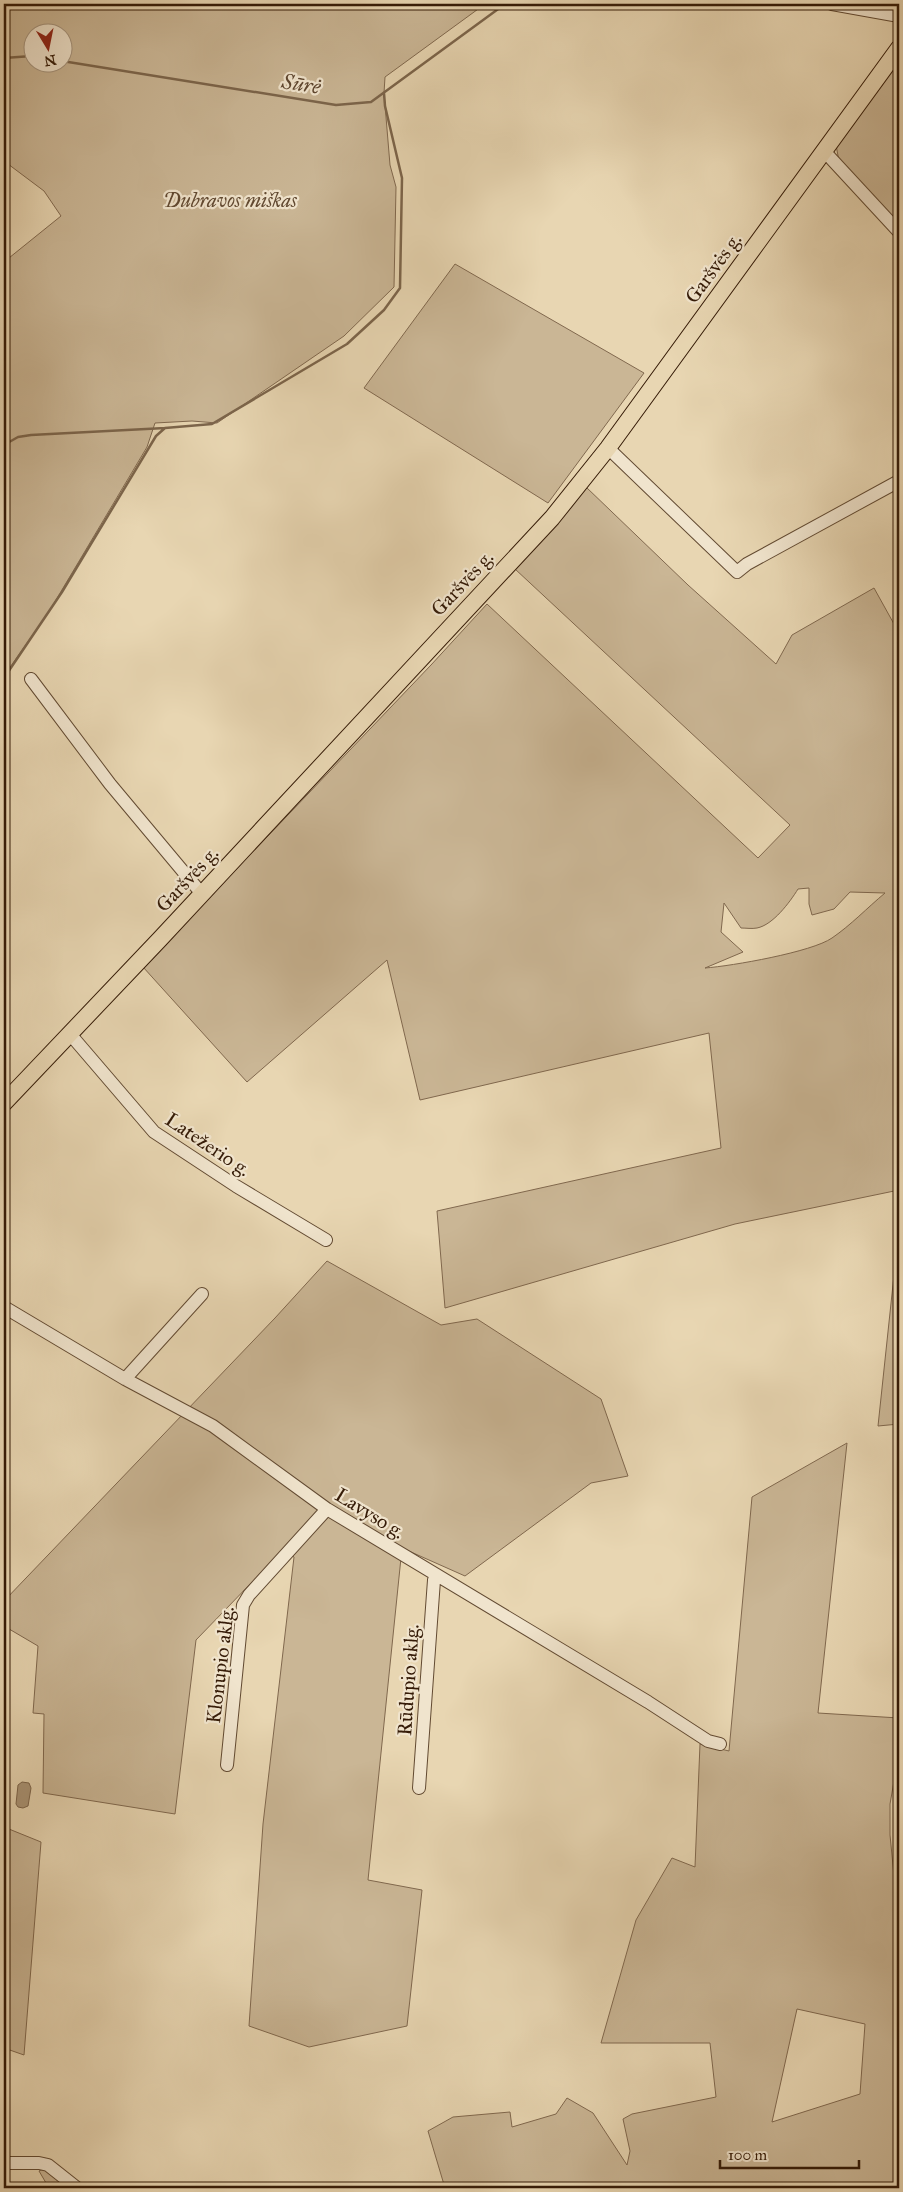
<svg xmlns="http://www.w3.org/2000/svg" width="903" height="2192" viewBox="0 0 903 2192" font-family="'IM FELL Great Primer',serif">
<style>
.green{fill:#cab695;stroke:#80684e;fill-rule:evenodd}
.water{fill:#ab9678;stroke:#7c654b}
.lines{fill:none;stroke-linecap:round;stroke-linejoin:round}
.stream{stroke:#7c654b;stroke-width:2.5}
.minor-casing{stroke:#624a32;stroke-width:14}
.major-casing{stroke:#351b07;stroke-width:18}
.minor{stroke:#f0e4cd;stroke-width:12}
.major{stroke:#e8d6b2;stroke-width:16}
.labels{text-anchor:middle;stroke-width:4.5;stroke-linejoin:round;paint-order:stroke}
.park-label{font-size:20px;font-style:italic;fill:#624a32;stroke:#f0e4cd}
.street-label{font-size:20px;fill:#351b07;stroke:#f0e4cd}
.water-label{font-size:21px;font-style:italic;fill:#5e462f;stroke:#f0e4cd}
</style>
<rect width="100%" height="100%" fill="#e8d6b2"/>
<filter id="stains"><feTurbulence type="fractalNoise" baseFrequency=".004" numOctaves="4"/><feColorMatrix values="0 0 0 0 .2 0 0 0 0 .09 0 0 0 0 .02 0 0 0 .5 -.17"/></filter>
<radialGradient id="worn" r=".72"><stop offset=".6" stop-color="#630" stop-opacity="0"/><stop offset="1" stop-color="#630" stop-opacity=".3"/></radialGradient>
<path class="green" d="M4 4H485L385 77 384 93 390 165 396 187 394 287 344 336 217 423 192 421 155 423 147 447 50 610 4 676V262L61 216 44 191 4 161ZM32 32H62V62H32Z
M899 62V223L839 161 836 145Z
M455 264 644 373 548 503 364 388Z
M586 487 688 585 776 664 792 635 874 588 899 633V1190L735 1224 445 1308 437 1211 721 1148 709 1033 420 1100 387 960 247 1082 143 967 431 665 487 604 758 858 790 825 515 569ZM809 888V904L812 915 834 909 850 892 885 893C867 908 851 925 832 938 812 952 732 966 705 968L743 952 721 932 724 903 741 928C746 928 752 929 757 928 773 925 790 902 798 889Z
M899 1228V1424L878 1426Z
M327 1261 441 1325 477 1319 601 1399 628 1476 591 1483 465 1576 402 1548 368 1880 422 1890 407 2026 309 2047 249 2026 263 1824 294 1557 284 1549 196 1640 175 1814 43 1793 44 1714 33 1713 38 1646 4 1626V1601L275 1318Z
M847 1443 818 1713 899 1718V1762L897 1764 890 1804V1835L899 1927V2188H445L428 2131 453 2117 510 2112 512 2127 556 2114 567 2098 593 2113 627 2165 630 2151 623 2119 632 2114 716 2097 710 2043H601L636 1920 672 1858 695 1867 700 1744 729 1751 752 1497ZM797 2009 865 2024 860 2094 772 2122Z
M4 1827 41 1842 24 2055 4 2048Z
M45 2168 65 2188H49L39 2171Z"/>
<path class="water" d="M22 1782 29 1783 31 1788 28 1806 23 1808 18 1807 16 1804 18 1785Z"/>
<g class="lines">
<path class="stream" d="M4 58 32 56
M62 61 336 105 371 102 505 4
M4 445 18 437 31 435 165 428
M4 678 62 592 156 436 165 428 212 424 347 344 384 310 400 288 402 178 385 106 384 93"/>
<defs>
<path id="minor" d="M832 4 899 16
M825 152 899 232
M608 448 737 572 747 564 899 481
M31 679 110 784 202 894
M70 1034 154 1132 236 1186 326 1240
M4 1307 125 1379 213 1426 327 1509 648 1702 708 1741 720 1744
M125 1379 202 1294
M227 1765 243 1605 249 1595 327 1509
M419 1788 434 1580 436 1575
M4 2163H39L48 2165 77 2188"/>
<path id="major" d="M4 1103 160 939 552 518 608 448 899 48"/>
</defs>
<use href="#minor" class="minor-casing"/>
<use href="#major" class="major-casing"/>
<use href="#minor" class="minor"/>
<use href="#major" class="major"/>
</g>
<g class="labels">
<g class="park-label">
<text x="230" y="207">Dubravos miškas</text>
</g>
<g class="street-label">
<text transform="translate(713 268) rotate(-54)" y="7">Garšvės g.</text>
<text transform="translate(462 583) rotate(-47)" y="7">Garšvės g.</text>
<text transform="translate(187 879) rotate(-47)" y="7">Garšvės g.</text>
<text transform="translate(208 1144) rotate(34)" y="7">Latežerio g.</text>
<text transform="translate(370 1513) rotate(32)" y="7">Lavyso g.</text>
<text transform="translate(220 1665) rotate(-83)" y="7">Klonupio aklg.</text>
<text transform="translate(408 1680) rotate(-86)" y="7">Rūdupio aklg.</text>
</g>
<g class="water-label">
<text transform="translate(301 84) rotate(9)" y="7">Sūrė</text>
</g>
</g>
<rect width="903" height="2192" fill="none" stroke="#e8d6b2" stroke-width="20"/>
<rect x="5" y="5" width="893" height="2182" fill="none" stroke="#351b07" stroke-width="2.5"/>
<rect x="10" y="10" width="883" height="2172" fill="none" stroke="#351b07"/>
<g transform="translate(48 48) rotate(170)"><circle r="24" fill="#f0e4cd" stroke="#a5947e"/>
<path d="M0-4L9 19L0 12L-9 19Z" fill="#8f2418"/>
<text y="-8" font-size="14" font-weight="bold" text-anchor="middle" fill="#351b07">N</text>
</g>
<path d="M720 2160v8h139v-8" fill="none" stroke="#351b07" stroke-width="2.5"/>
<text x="728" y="2160" font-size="15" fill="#351b07" stroke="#f0e4cd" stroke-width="4" paint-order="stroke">100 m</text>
<rect width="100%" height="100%" filter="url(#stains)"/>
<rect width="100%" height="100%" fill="url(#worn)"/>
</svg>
